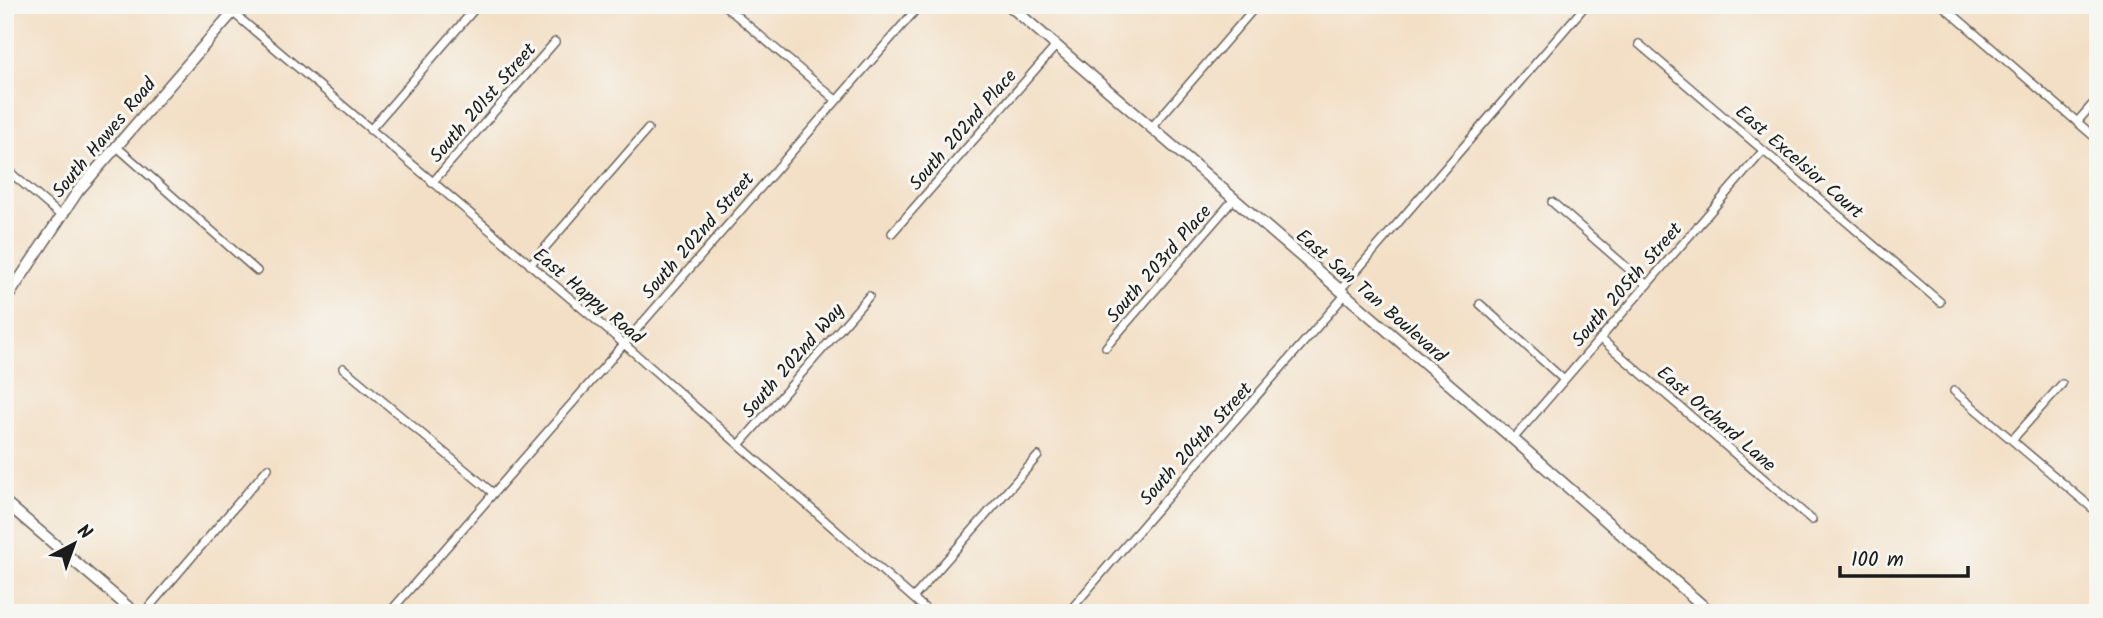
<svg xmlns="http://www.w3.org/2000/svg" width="2103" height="618" viewBox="0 0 2103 618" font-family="Kalam,sans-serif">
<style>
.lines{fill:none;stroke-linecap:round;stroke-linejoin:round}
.street-casing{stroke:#676057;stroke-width:10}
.secondary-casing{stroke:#676057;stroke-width:13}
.street{stroke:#fff;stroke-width:7}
.secondary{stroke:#fff;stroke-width:10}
.labels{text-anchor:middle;stroke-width:6;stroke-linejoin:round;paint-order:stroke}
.street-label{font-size:19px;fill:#1c1c1c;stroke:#f6f6f2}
</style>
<rect width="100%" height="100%" fill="#f6f6f2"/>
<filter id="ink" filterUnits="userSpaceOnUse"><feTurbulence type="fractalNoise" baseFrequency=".0143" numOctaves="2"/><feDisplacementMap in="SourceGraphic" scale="14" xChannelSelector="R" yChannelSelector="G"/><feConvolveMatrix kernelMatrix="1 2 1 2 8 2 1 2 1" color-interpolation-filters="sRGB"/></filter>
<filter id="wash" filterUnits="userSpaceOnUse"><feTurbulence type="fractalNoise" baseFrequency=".00686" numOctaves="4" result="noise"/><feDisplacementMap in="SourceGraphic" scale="28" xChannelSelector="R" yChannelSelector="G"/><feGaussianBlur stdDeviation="1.57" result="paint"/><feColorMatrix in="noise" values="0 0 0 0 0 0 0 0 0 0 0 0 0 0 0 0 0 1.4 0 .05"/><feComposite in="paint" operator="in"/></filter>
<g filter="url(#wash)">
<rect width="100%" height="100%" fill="#f3dfc5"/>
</g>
<g filter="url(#ink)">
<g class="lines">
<defs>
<path id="street" d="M224 5 623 343 930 613
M724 5 836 100
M1942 5 2098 140
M1639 44 1940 302
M2077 122 2098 98
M1151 128 1257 5
M370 130 478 5
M116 146 257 271
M5 168 60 215
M432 183 555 42
M1552 202 1647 285
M892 233 1056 46
M530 265 648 129
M1340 290 1586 5
M1480 304 1564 380
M1601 339 1812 520
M1106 347 1234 199
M343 368 493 493
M1954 391 2098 513
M1513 439 1763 151
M2012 440 2062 384
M739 445 869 296
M913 598 1038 456
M144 613 268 468
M389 613 920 5
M1068 613C1159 505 1253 401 1345 295"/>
<path id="secondary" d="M1009 5 1513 439 1711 613
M5 301 78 191 239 5
M5 502 135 613"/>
</defs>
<use href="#street" class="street-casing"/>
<use href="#secondary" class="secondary-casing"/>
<use href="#street" class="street"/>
<use href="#secondary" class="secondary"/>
</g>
</g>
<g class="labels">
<g class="street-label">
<text transform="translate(482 102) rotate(-49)" y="7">South 201st Street</text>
<text transform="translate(962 129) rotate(-49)" y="7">South 202nd Place</text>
<text transform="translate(103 137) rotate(-50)" y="7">South Hawes Road</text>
<text transform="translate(1800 161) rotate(41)" y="7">East Excelsior Court</text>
<text transform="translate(697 235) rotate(-49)" y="7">South 202nd Street</text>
<text transform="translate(1158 263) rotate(-49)" y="7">South 203rd Place</text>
<text transform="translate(1626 284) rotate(-49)" y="7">South 205th Street</text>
<text transform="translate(589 295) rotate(40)" y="7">East Happy Road</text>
<text transform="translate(1372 295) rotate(41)" y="7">East San Tan Boulevard</text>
<text transform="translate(792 360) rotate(-49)" y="7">South 202nd Way</text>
<text transform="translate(1717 418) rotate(41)" y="7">East Orchard Lane</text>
<text transform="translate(1195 443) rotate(-48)" y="7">South 204th Street</text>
</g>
</g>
<rect width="2103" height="618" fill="none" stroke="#f6f6f2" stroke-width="28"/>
<g transform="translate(74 544) rotate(41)" stroke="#f6f6f2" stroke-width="5" paint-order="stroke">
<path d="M0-5L12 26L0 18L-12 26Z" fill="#1c1c1c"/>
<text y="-10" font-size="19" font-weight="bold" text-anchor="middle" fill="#1c1c1c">N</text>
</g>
<path d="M1840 566v10h128v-10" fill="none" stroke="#1c1c1c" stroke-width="3.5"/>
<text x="1851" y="566" font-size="21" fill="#1c1c1c" stroke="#f6f6f2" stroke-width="5" paint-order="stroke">100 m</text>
</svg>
